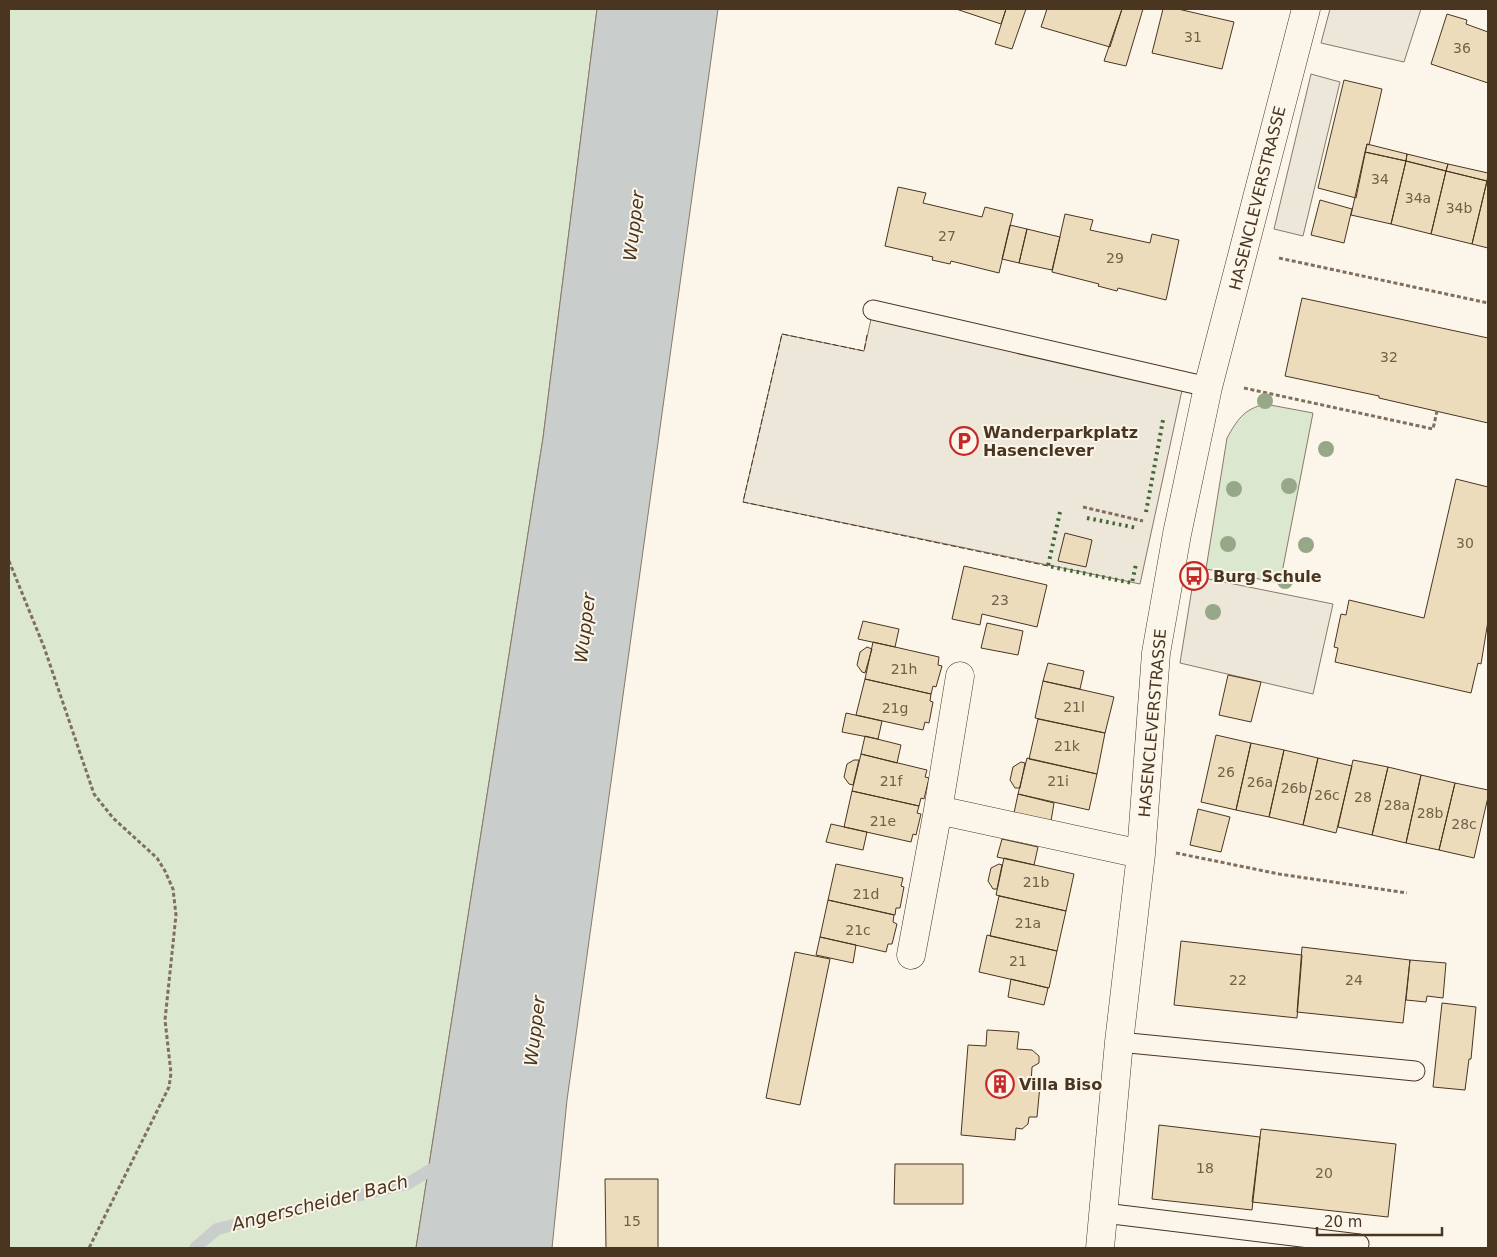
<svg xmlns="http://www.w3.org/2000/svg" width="1497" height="1257" viewBox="0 0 1497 1257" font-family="'DejaVu Sans',sans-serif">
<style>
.green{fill:#dce7d0;stroke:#887966}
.parking{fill:#ede7d9;stroke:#887966}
.water{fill:#c9cecd;stroke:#887966}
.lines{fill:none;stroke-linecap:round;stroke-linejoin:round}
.stream{stroke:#c9cecd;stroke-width:12}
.building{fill:#ecdcbc;stroke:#4a3520}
.lane-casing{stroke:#4a3520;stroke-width:21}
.street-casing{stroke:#4a3520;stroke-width:29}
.path{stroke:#7f6f5c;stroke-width:3;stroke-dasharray:4 2.5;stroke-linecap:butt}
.lane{stroke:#fbf6e9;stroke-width:19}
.street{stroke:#fbf6e9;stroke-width:28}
.hedge{stroke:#436837;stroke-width:4;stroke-dasharray:2.5 4;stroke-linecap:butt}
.fence{stroke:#4a3520;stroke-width:1;stroke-dasharray:6 2.5;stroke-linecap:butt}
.tree{fill:#96a887}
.labels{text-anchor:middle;stroke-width:4;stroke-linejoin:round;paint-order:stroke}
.number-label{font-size:14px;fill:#725f47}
.street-label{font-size:16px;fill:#4a3520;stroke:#fbf6e9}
.poi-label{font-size:16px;font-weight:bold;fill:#4a3520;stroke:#fbf6e9;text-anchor:start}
.water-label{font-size:18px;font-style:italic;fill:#4a3520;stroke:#fbf6e9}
</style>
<rect width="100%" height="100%" fill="#fbf6e9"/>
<path class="green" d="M9 9H597L543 438 416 1248H9Z
M1265 404 1313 413 1280 583 1206 569 1227 438C1237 420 1244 409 1265 404Z"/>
<path class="parking" d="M1330 9H1421L1404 62 1321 43Z
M1311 74 1340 82 1303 236 1274 229Z
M873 310 1184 381 1140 584 743 502 782 334 864 351Z
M1194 576 1333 604 1313 694 1180 663Z"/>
<path class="water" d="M597 9H718L567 1100 552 1248H416L543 438Z"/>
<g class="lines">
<path class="stream" d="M195 1248 217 1229 407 1184 442 1163"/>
</g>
<path class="building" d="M956 9H1006L1001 24Z
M1006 9H1026L1012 49 995 44Z
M1047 9H1122L1110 47 1041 27Z
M1122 9H1143L1126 66 1104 61Z
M1163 9H1178L1234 22 1222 69 1152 53Z
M1447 14 1467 20 1466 24 1488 32V83L1431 64Z
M1344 80 1382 89 1369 145 1367 144 1356 198 1318 188Z
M1367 144 1407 154 1406 161 1365 152Z
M1365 152 1406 161 1391 224 1351 215Z
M1407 154 1448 164 1446 171 1406 161Z
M1406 161 1446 171 1431 234 1391 224Z
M1448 164 1488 173 1487 181 1446 171Z
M1446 171 1487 181 1472 244 1431 234Z
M1487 181H1488V248L1472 244Z
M898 187 926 193 923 203 982 217 985 207 1013 214 999 273 951 261 950 264 932 260 933 257 885 246Z
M1320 200 1352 209 1344 243 1311 235Z
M1065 214 1093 220 1090 230 1150 243 1152 234 1179 240 1166 300 1118 288 1117 291 1098 286 1099 284 1052 272Z
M1010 225 1027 229 1019 263 1002 259Z
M1027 229 1060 237 1052 270 1019 263Z
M1302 298 1488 338V423L1379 398V396L1285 376Z
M1456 479 1488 487V621L1481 664 1478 663 1471 693 1335 662 1338 648 1334 647 1341 614 1346 615 1349 600 1424 618Z
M1065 533 1092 540 1086 567 1058 561Z
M964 566 1047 585 1037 627 982 614 980 625 952 619Z
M863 621 899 629 895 647 858 639Z
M987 623 1023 631 1018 655 981 648Z
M873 642 939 657 938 665 942 666 936 687 933 686 931 694 865 679Z
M867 647 872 649 865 673 862 672 857 665 860 652Z
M1048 663 1084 671 1080 689 1043 681Z
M1228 675 1261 682 1251 722 1219 715Z
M865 679 931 694 930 701 933 702 929 723 925 722 923 730 856 715Z
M1043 681 1114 697 1105 733 1035 718Z
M846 713 882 721 878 739 842 732Z
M1038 719 1105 733 1097 774 1029 759Z
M1216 735 1251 743 1236 810 1201 802Z
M865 736 901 745 897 763 861 754Z
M1251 743 1284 750 1269 817 1236 810Z
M1284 750 1318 758 1303 825 1269 817Z
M861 754 927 770 925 777 929 778 924 799 921 798 919 806 852 791Z
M1027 758 1097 774 1089 810 1018 794Z
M1318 758 1352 766 1336 833 1303 825Z
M854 760H859L853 785 849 784 844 777 847 764Z
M1353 760 1388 767 1372 835 1338 827Z
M1021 762 1025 763 1020 788H1015L1010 780 1013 767Z
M1388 767 1421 775 1406 843 1372 835Z
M1421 775 1455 783 1439 850 1406 843Z
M1455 783 1488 790V797L1474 858 1439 850Z
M852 791 919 806 917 813 921 814 916 835 913 834 911 842 844 827Z
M1018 794 1054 803 1051 821 1014 813Z
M1198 809 1230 817 1221 852 1190 845Z
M831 824 867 832 863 850 826 842Z
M1002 839 1038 847 1034 865 997 857Z
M1004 858 1074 874 1066 911 996 895Z
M836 864 903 878 901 886 904 887 900 908H896L895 915 828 900Z
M999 864 1002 865 997 889H993L988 881 991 868Z
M999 896 1066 911 1057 951 990 936Z
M828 900 894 915 893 922 897 924 892 944H888L886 952 820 937Z
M987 935 1057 951 1049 988 979 972Z
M820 937 856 945 853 963 816 955Z
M1181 941 1302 955 1297 1018 1174 1005Z
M1302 947 1410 960 1403 1023 1297 1012Z
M795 952 830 959 800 1105 766 1098Z
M1410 960 1446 963 1443 998 1427 996 1426 1002 1406 1000Z
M1011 979 1048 988 1044 1005 1008 997Z
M1442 1003 1476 1007 1471 1059H1469L1465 1090 1433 1087Z
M987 1030 1019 1032 1017 1049 1032 1050 1039 1056V1063L1032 1067 1031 1084 1040 1085 1037 1117H1029L1028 1124 1022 1129 1016 1128 1015 1140 961 1135 968 1045 986 1046Z
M1159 1125 1260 1137 1252 1210 1152 1199Z
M1261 1129 1396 1144 1388 1217 1252 1202Z
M895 1164H963V1204H894Z
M605 1179H658V1248H606Z"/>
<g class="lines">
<defs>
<path id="lane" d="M873 310 1208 387
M1119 1042 1415 1071
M1104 1213 1359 1244"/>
<path id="street" d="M938 810 1141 854
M911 955 938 810 960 676
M1100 1248 1119 1042 1141 854 1156 653 1177 534 1208 387 1306 9"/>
</defs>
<use href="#lane" class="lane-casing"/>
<use href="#street" class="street-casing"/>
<path class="path" d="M1279 258 1488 303
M1244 388 1433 429 1437 411
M1083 507 1143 521
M9 561 44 647 94 794 113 818 157 858 165 871 173 889 176 915 165 1020 171 1073 169 1087 89 1248
M1176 853 1279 874 1407 893"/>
<use href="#lane" class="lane"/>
<use href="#street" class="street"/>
<path class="hedge" d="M1060 512 1048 566 1132 583 1136 564
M1146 512 1163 420
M1087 518 1137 528"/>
<path class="fence" d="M867 335 864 351 782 334 743 502 1048 566"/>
</g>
<g class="tree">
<circle cx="1265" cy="401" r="8"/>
<circle cx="1326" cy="449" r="8"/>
<circle cx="1289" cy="486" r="8"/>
<circle cx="1234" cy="489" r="8"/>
<circle cx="1228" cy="544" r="8"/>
<circle cx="1306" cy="545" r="8"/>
<circle cx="1285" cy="581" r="8"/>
<circle cx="1213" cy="612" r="8"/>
</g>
<defs>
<symbol id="parking-ring" viewBox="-11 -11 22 22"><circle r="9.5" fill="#fbf6e9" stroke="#c62828" stroke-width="1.5"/><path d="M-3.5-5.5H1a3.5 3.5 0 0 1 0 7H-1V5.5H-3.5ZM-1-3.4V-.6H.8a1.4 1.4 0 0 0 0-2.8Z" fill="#c62828"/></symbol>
<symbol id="bus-ring" viewBox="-11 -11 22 22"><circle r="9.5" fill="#fbf6e9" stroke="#c62828" stroke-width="1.5"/><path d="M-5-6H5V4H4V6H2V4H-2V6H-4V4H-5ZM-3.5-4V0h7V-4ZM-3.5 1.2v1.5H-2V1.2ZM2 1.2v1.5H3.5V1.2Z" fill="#c62828"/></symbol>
<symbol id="building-ring" viewBox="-11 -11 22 22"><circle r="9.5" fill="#fbf6e9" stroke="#c62828" stroke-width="1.5"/><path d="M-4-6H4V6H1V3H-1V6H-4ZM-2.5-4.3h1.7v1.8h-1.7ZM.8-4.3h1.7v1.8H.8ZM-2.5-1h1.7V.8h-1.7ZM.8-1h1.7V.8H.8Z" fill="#c62828"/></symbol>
</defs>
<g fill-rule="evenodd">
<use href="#parking-ring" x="948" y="425" width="32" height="32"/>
<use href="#bus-ring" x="1178" y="560" width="32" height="32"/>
<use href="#building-ring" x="984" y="1068" width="32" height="32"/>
</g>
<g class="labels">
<g class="number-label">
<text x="1193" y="42">31</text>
<text x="1462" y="53">36</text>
<text x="1380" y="184">34</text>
<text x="1418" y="203">34a</text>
<text x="1459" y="213">34b</text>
<text x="947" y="241">27</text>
<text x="1115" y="263">29</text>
<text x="1389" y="362">32</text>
<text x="1465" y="548">30</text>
<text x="1000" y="605">23</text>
<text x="904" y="674">21h</text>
<text x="1074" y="712">21l</text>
<text x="895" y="713">21g</text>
<text x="1067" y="751">21k</text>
<text x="1226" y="777">26</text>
<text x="891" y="786">21f</text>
<text x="1058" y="786">21i</text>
<text x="1260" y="787">26a</text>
<text x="1294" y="793">26b</text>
<text x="1327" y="800">26c</text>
<text x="1363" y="802">28</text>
<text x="1397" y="810">28a</text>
<text x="1430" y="818">28b</text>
<text x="883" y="826">21e</text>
<text x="1464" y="829">28c</text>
<text x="1036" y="887">21b</text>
<text x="866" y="899">21d</text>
<text x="1028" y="928">21a</text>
<text x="858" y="935">21c</text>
<text x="1018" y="966">21</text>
<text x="1238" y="985">22</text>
<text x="1354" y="985">24</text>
<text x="1205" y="1173">18</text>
<text x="1324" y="1178">20</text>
<text x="632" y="1226">15</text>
</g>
<g class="street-label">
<text transform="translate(1257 198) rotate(-76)" y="6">HASENCLEVERSTRASSE</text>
<text transform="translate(1152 723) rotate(-85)" y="6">HASENCLEVERSTRASSE</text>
</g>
<g class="poi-label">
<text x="983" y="438">Wanderparkplatz<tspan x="983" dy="18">Hasenclever</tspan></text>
<text x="1213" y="582">Burg Schule</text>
<text x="1019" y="1090">Villa Biso</text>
</g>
<g class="water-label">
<text transform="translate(634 226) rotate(-83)" y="6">Wupper</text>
<text transform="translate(585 628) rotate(-83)" y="6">Wupper</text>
<text transform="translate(535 1031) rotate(-83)" y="6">Wupper</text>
<text transform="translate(320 1203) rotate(-14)" y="6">Angerscheider Bach</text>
</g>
</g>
<rect width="1497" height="1257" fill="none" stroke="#4a3520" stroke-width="20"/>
<path d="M1317 1227v8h125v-8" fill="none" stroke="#4a3520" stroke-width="2.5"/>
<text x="1324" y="1227" font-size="15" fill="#4a3520" stroke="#fbf6e9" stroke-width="4" paint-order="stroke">20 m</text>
</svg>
